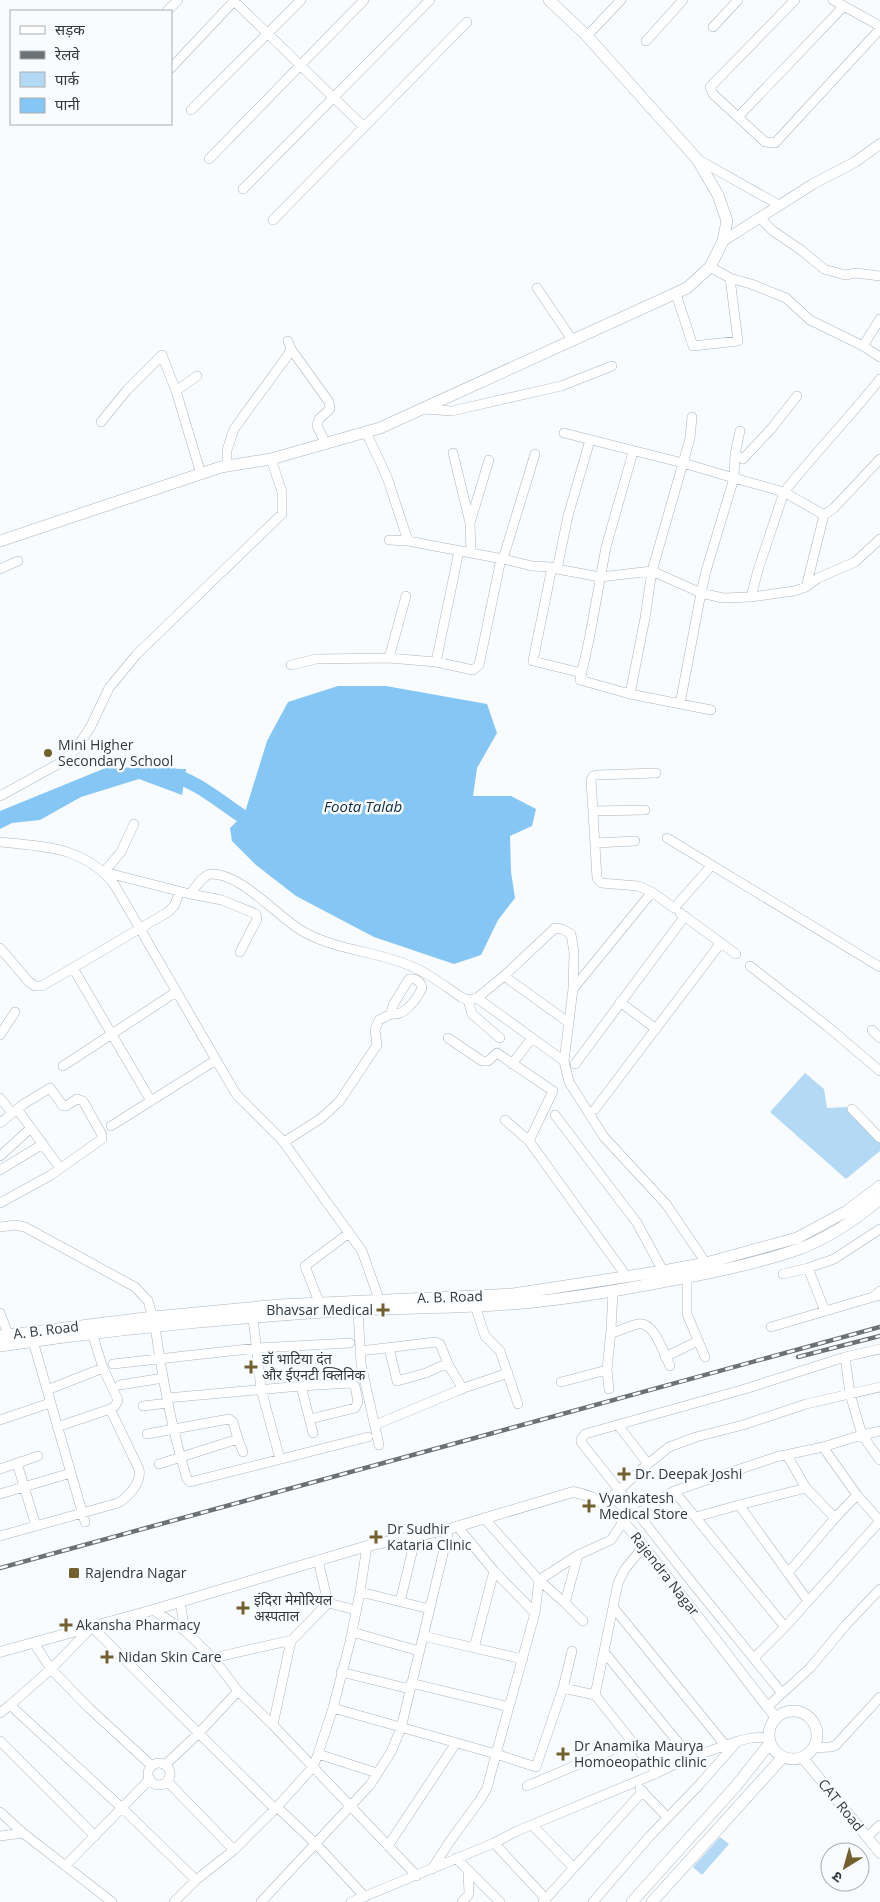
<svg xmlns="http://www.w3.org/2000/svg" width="880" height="1902" viewBox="0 0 880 1902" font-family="'Open Sans','Noto Sans Devanagari',sans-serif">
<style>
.green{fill:#b3d9f5}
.water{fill:#85c6f4}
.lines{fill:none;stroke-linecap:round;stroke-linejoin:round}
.river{stroke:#85c6f4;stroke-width:14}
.minor-casing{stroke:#aab6c0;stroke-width:10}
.tertiary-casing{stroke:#aab6c0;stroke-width:11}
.secondary-casing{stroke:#aab6c0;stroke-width:12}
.minor{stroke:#fff;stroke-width:9}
.tertiary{stroke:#fff;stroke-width:10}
.secondary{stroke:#fff;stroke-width:11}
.rail-casing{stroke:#6b7174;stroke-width:4.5}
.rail{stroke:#f9fcfe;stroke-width:2.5;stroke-dasharray:8;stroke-linecap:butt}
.poi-dot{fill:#72602e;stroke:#f9fcfe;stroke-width:2}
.labels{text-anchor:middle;stroke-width:5;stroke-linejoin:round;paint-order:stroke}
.poi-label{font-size:14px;fill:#32383c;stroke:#f9fcfe;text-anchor:start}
.street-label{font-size:14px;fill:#32383c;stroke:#f9fcfe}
.water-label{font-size:15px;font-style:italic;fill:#112e41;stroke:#f9fcfe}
</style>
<rect width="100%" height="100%" fill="#f9fcfe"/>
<path class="green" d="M805 1073 824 1089 827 1108 846 1107 880 1139V1151L846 1179 770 1112Z
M720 1837 729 1844 702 1875 693 1867Z"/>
<path class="water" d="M338 686H386L487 704 497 733 477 768 473 796H511L536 809 532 826 510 836 511 872 515 898 498 920 481 955 454 964 374 937 296 896 256 865 232 841 230 828 242 816 246 809 267 741 288 702Z
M108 767 186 769 182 795 139 779 81 797 40 820 12 823 0 829V811Z"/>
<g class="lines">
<path class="river" d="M167 774C194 779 219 801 242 816"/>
<defs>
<path id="minor" d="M233 0 364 127
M795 0 710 87 713 94 765 142 775 143 880 29
M833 0 880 26
M167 11 178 0
M713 27 738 0
M587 36 621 0
M646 41 683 0
M171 68 235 0
M191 110 301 0
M738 117 844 6
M209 159 364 0
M697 159 779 205
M243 189 430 0
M760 218 773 231 801 250 824 269 845 275 856 273 880 276
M273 220 467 22
M710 267 730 278 751 284 786 298 810 320 863 346 880 357
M537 288 573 341
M676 294 693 346 738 341 730 278
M863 346 880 319
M291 349 329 402 330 409 319 419 317 426 326 444
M197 376 176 391 201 474
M423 409 452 411 561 386 612 366
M692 417 690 438 683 463 734 478 735 454 740 431
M101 422 127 390 162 355 176 391
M366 432 387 477 408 541
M564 433 683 463 652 571 600 577 557 569 568 516 590 440
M453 453 470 523 471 553
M535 454 503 559 532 566 552 567
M735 454 743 459 771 429 797 396
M227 466V450L234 429 288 355 291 349 288 341
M824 515 834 508 880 459
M470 523 489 460
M389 540 408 541 503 559
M0 569 18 561
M557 569 552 567 533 661 582 673
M751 597 794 591 806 587 818 578 855 562 880 539
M389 658 406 596
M436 662 459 551
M291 665 316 659 389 658 436 662 473 670 479 665 501 559
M630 694 580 680 589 640 606 547 633 452
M680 704 701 593 723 598 751 597 758 570 784 492 824 515 806 587
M711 710 630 694 645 618 652 571 701 593 706 571 734 478 784 492C815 453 849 418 880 379
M0 796 60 763 76 749 91 726 109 688 137 654 282 514V492L271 459
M593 811 645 810
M134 824 121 852 104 872 190 894C195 888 203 875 211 874 242 873 278 918 304 932 338 951 378 951 413 967 430 974 446 987 461 997L468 1000 477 998
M667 838 880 967
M0 842C45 847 83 846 114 884L236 1094 282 1140 362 1251 379 1299
M595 843 635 841
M652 892 638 886 601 883 597 878 591 780 593 776 597 775 656 773
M190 894 222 900 256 914 257 919 240 952
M680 913 736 954
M0 948 29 982 35 986H42L168 912 174 906 180 892
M750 966 827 1026 880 1071
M73 968 151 1101
M504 976 568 1022
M573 989 652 892 674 908 712 865
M468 1000 472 1014 500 1038
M620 1002 656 1029
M872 1030 880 1038
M0 1035 15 1012
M448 1038 482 1061H488L497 1053 553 1091 529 1141 627 1277
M564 1061 477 998 504 976 555 928 562 929 571 934 574 952 573 989 564 1061 569 1082 604 1137 666 1204 706 1263
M512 1064 532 1038
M575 1064 685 916
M63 1066 176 992
M0 1098 8 1108
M17 1109 60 1168
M595 1109 720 944
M852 1109 880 1138
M555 1115 637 1223 663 1271
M505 1120 529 1141
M0 1123 22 1105 50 1088 63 1106H66L77 1099 83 1101 102 1135V1139L51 1175 0 1203
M111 1126 216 1060
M284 1142 320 1119 339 1102 377 1045 375 1030 379 1020 391 1014 393 1005 409 979C416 978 421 982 422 988 417 999 404 1017 391 1014
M0 1156 31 1128
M0 1170 43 1144
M0 1227 15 1225 25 1227 135 1287 148 1301 153 1317
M808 1268 825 1311
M783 1274 808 1268 834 1259 880 1229
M687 1278V1314L705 1357
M880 1291 873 1297 880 1295
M319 1302 305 1266 349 1233
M475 1306 485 1336 500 1351 518 1404
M358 1310 361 1364 379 1445
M0 1313 8 1334
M253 1318 261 1389 280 1459
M155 1326C162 1377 172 1430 187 1479L190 1482 368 1437
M771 1327 873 1297
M611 1333C620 1331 629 1326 638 1324 655 1321 664 1355 670 1366
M33 1341 85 1522
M389 1348 397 1381 426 1373 441 1366H449
M360 1351 436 1342 440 1344 449 1366 463 1389
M665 1357 698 1341
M845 1357 880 1349
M113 1364 257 1348 350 1343
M561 1382 607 1370
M120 1385 163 1378
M301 1386 313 1433
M609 1389 607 1370 611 1330 613 1291
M47 1390 103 1368
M167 1398 301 1386 351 1383 355 1386 358 1402 355 1408 310 1419
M143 1406 168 1403
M0 1420 50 1403
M375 1425 464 1388 508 1373
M618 1425 648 1464
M57 1427 110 1409
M147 1434 229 1419 233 1422 238 1439 159 1464
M238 1439 243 1452
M823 1447 857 1495 835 1518 806 1488 739 1505 788 1573 835 1518
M787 1455 806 1488
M880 1460 862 1435 823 1447 776 1457 674 1491 785 1627 880 1521
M17 1463 36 1526
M0 1469 38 1456
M0 1494 71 1473
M857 1495 880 1521
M604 1504 643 1468 669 1447 696 1437 743 1425 806 1404 880 1387
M637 1514 674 1491
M696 1517 739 1505
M484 1518 539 1580 565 1603 578 1555
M623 1522 611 1540 578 1555 539 1580 535 1613 496 1754 536 1767 563 1688 595 1695 618 1583 625 1569 644 1546
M457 1526 494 1571 474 1648
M0 1536 118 1503C128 1497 142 1483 139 1469L110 1409 115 1406 118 1400 103 1368 92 1333
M318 1560 328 1603
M494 1571 535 1613
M788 1573 808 1601
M360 1592 430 1609
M180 1602 185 1631 213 1658 238 1691 273 1725
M400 1602 416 1536
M565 1603 583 1621
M613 1607 725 1745
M153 1610 185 1631
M356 1610 328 1603 292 1640 290 1645 273 1725 417 1876
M352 1632 419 1651
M423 1636 523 1659
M34 1643 51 1669 89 1708 152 1766
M604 1652 690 1757
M213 1658 292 1640
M754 1658 785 1627
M341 1672 410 1689
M411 1683 509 1707
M563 1688 572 1651
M781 1692 694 1585 581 1442V1439L585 1434 745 1389 845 1357 850 1394 862 1435 880 1431
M595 1695 657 1773
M767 1707 810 1668 845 1626 880 1589
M333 1708 496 1754 487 1788 480 1800 450 1841 432 1869
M0 1713 10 1705
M0 1741 95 1836
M813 1748 831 1747 836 1745 880 1697
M318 1754 377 1773
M148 1774a11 11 0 1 1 22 0a11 11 0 1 1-22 0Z
M165 1765 199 1733 238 1691
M167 1781 234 1850 275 1809
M527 1786 631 1742
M640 1789 667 1817
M277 1807 316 1844 365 1897
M0 1812 23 1833
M532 1825 574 1868
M0 1836 23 1833 112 1902
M867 1837 880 1825
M494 1843 546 1899
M388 1846 456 1743
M234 1850 196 1880 122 1808 10 1705 51 1669 92 1627 275 1809 313 1767 318 1754 333 1708 350 1642 360 1592 367 1546
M456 1858 468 1870 469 1894 462 1902
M65 1866 150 1779
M468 1870 500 1902
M174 1902 196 1880
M261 1902 370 1785 391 1752 401 1728 449 1529
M351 1902 494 1843 517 1831 657 1773 684 1760 738 1741 751 1738 769 1737
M543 1902 643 1791
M593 1902 649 1837 700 1784 737 1742"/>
<path id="tertiary" d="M723 241 813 184 855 162 880 144
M0 1652 153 1610 367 1546 449 1529 573 1492C605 1497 619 1517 639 1540L776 1718
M802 1757 880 1853"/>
<path id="secondary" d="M0 541 221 467 271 459 380 428 687 288 710 267 723 241 727 221 718 195 697 159 587 36 549 0
M0 1336 153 1317 279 1305 513 1294 663 1271 706 1263 797 1238 847 1211 880 1186
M0 1346C108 1330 216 1319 325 1312 386 1307 449 1309 510 1304 563 1300 616 1291 667 1281 712 1273 756 1264 799 1249 829 1238 856 1219 880 1199
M769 1735a24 24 0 1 1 48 0a24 24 0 1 1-48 0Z
M632 1902 736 1786 770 1743
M652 1902 783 1757"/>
</defs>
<use href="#minor" class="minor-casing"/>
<use href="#tertiary" class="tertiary-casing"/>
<use href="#secondary" class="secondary-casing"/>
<use href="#minor" class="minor"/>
<use href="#tertiary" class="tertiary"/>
<use href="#secondary" class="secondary"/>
<defs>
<path id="rail" d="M798 1357 880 1336
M0 1568 880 1327"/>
</defs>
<use href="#rail" class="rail-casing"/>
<use href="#rail" class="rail"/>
</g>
<g class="poi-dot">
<circle cx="48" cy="753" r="5"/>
<path d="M380.5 1302.5h5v5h5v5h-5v5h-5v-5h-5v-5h5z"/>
<path d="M248.5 1359.5h5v5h5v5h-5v5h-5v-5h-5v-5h5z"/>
<path d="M621.5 1466.5h5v5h5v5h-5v5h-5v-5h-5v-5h5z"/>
<path d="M586.5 1498.5h5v5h5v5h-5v5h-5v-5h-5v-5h5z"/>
<path d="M373.5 1529.5h5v5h5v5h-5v5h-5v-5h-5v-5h5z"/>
<rect x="68" y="1567" width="12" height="12" rx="2.5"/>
<path d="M240.5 1600.5h5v5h5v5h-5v5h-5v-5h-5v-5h5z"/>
<path d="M63.5 1617.5h5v5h5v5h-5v5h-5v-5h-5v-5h5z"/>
<path d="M104.5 1649.5h5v5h5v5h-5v5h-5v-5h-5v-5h5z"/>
<path d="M560.5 1746.5h5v5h5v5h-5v5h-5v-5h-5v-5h5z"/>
</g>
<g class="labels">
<g class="poi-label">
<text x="58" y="750">Mini Higher<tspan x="58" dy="16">Secondary School</tspan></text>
<text x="373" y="1315" text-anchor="end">Bhavsar Medical</text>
<text x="262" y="1364">डॉ भाटिया दंत<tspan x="262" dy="16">और ईएनटी क्लिनिक</tspan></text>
<text x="635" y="1479">Dr. Deepak Joshi</text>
<text x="599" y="1503">Vyankatesh<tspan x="599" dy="16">Medical Store</tspan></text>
<text x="387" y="1534">Dr Sudhir<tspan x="387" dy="16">Kataria Clinic</tspan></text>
<text x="85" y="1578">Rajendra Nagar</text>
<text x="254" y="1605">इंदिरा मेमोरियल<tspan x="254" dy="16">अस्पताल</tspan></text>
<text x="76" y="1630">Akansha Pharmacy</text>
<text x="118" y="1662">Nidan Skin Care</text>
<text x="574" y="1751">Dr Anamika Maurya<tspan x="574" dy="16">Homoeopathic clinic</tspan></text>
</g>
<g class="street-label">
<text transform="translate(450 1297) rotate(-2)" y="5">A. B. Road</text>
<text transform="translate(46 1330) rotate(-7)" y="5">A. B. Road</text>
<text transform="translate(665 1574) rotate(52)" y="5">Rajendra Nagar</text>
<text transform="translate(841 1805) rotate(51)" y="5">CAT Road</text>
</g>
<g class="water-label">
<text x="363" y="812">Foota Talab</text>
</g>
</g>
<rect x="10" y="10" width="162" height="115" fill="#f9fcfe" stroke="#a9aeb0"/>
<rect x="20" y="26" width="25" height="8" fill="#ffffff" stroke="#a9aeb0"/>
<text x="55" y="35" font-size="15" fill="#32383c">सड़क</text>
<rect x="20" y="51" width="25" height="8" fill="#6b7174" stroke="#a9aeb0"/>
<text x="55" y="60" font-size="15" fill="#32383c">रेलवे</text>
<rect x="20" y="72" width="25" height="15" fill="#b3d9f5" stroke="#a9aeb0"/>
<text x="55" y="85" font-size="15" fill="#32383c">पार्क</text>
<rect x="20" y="98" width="25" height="15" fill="#85c6f4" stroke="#a9aeb0"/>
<text x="55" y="110" font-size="15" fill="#32383c">पानी</text>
<g transform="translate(845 1867) rotate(217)"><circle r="24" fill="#f9fcfe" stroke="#a9aeb0"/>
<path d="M0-4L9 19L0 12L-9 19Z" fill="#72602e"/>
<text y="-8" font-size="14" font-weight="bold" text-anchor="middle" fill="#32383c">उ</text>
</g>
</svg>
